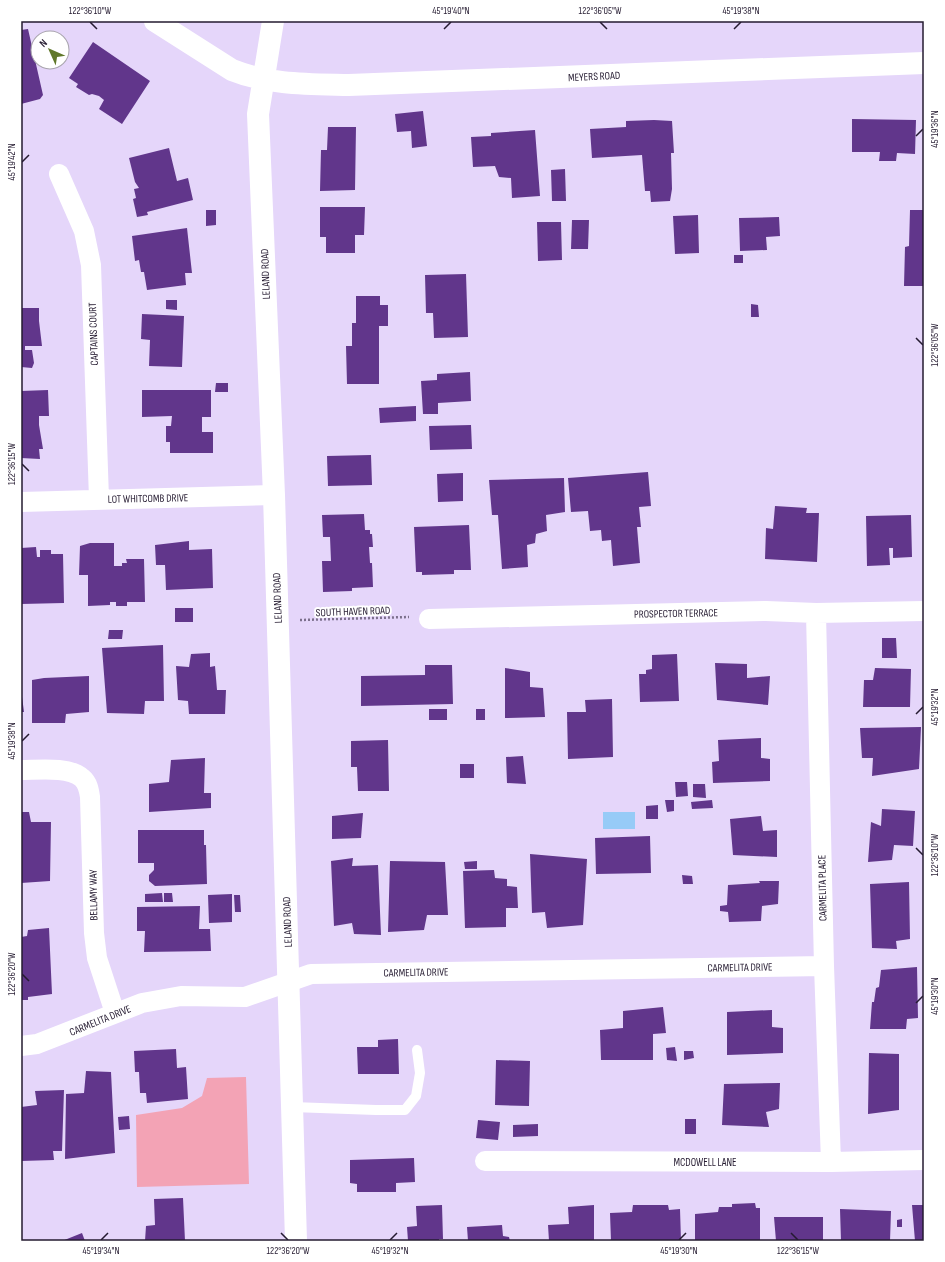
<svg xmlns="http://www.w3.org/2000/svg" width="945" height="1262" viewBox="0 0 945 1262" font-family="'Sofia Sans Condensed',sans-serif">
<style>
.green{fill:#f3a3b5}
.water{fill:#97cbf7}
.building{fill:#61368b}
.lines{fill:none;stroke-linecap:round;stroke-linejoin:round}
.path{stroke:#7c708c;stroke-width:2.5;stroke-dasharray:2 2;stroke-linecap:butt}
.lane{stroke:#fff;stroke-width:10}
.street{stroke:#fff;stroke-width:20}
.secondary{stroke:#fff;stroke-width:22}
.ticks{fill:none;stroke:#251b31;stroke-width:1.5}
.labels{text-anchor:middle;stroke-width:4;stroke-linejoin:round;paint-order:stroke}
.street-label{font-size:11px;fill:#251b31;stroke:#fff}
.neatline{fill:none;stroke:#251b31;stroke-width:1.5}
.ticks-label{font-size:10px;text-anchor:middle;fill:#251b31}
</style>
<rect width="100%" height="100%" fill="#e5d6fa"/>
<path class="green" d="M246 1077 249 1184 137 1187 136 1115 182 1108 202 1096 207 1078Z"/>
<path class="water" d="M603 812H635V829H603Z"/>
<path class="building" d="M28 29 43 95 40 99 21 104V30Z
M93 42 150 81 122 124 99 109 104 100 99 96 92 94 89 95 76 87 78 84 69 78Z
M423 111 427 146 412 148 411 131 397 132 395 114Z
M852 119 916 120 915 154 897 153 896 161H879L880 152H852Z
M654 120 672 121 674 153H671L672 189 670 201 651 202 650 191H645L642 155 592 158 590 129 626 127V121Z
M328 127H356L355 190 320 191 321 150H327Z
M535 130 540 196 512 198 511 178 499 177 495 166 473 167 471 137 491 136V133Z
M169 148 177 181 188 178 193 200 147 212 148 215 137 217 133 199 136 198 134 189 139 188 135 182 129 158Z
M565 169 566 201H552L551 170Z
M320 207H365L364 235H355V253H326V237H320Z
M206 210H216V225L206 226Z
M910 210H924V286H904L905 247 909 246Z
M698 215 699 253 675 254 673 216Z
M779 217 780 236 766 237 767 250 740 251 739 218Z
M572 220H589L588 249H571Z
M537 222H561L562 260 538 261Z
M187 228 192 273H185L186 285 147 290 144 272H141L139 260 135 261 132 236Z
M734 255H743V263H734Z
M466 274 468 337 434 338 433 313H426L425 275Z
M356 296H380V305H388V326H379V384H347L346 346H352V323H356Z
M166 300H177V310L166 309Z
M751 304 758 305 759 317H751Z
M21 308H39V321L42 346H25V350H32L34 363 32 368 21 367Z
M142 314 184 316 182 367 149 366 150 340 141 339Z
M470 372 471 401 438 403V414H423L421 381 437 380V374Z
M216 383H228V392H215Z
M48 390 49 416H39V425L43 449H39L40 459 21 458V391Z
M142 390H211V417H202V432H213V453H170V442H166V426H171L172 416 142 417Z
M416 406V421L380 423 379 408Z
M471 425 472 449 430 450 429 426Z
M371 455 372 485 328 486 327 456Z
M648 472 651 506 639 507 641 527H637L640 563 613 566 611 540 602 541 601 530 590 531 588 511 571 512 568 478Z
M463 473V501L438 502 437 474Z
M564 478 565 512 546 515 547 531 536 534 535 543 527 545 528 567 502 569 498 515H492L489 480Z
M775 506 807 508 806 513H819L817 562 765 559 766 528 773 529Z
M364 514 365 530H370V534H372L373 547H369L370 563H372L373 587 352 588V591L323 592 322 561H331L330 537H323L322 515Z
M911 515 912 557 893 558V548H889L890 565 867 566 866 516Z
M469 525 471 570H454V574L422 575V572H416L414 527Z
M189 541V550L212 549 213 588 166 590 165 565H156L155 545Z
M90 543H114V566H122V563H127L126 559H144L145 602H127V606H116V602H110V605L88 606V575H79L80 546Z
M36 547 37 557H40V550H51V554H63L64 603 21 604V548Z
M175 608H193V622H175Z
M109 630H123L122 639H108Z
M882 638H896L897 658H882Z
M163 645 164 701H145L144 714 107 713 102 648Z
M210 653V667L215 666 217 690H226L225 714H189L188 701 178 700 176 666 189 667 191 654Z
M677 654 679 701 640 702 639 674H646V670L652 669V655Z
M715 663 747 664V678L770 676 768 705 717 700Z
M425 665H452L453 704 361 706V676L425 675Z
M505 668 530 672V687L543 688 545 717 505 718Z
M875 668 911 669 910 707H863L864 680H873Z
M89 676V712L66 714 65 723H32V680L44 678Z
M21 697H22L24 712H21Z
M612 699 613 757 568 759 567 712H586L585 700Z
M429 709H447V720H429Z
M476 709H485V720H476Z
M921 727 919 769 872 776 873 758H862L860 728Z
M761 738V758L770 759V781L713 783 712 762 719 761 718 740Z
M388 740 389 791H358L357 767H351V741Z
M523 756 526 784 507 783 506 757Z
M205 758 204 793H211V808L149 812V784L169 782 171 760Z
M460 764H474V778H460Z
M675 782H687L688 796 676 797Z
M693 784H705L706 798 693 797Z
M665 800H674V811L667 812Z
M712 800 713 808 692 809 691 802Z
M658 805V819H646V806Z
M882 809 915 811 913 846 894 845 892 860 868 862 871 822 881 826Z
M21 812H29L31 822H51L50 881 21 883Z
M363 813 361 838 332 839V816Z
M761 816 763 831 777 830V857L733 855 730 819Z
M138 830H204V845H206L207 884 155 886 149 881V875L154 870V863H138Z
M650 836 651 873 596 874 595 838Z
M530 854 587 859 583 925 547 928 545 912 532 913Z
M353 858 352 866 378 865 381 935 354 934 352 923 334 926 331 861Z
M390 861 445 862 448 915H427L424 930 388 932Z
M477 861V869H465L464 862Z
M494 870 495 878 507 879V886L517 887 518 908H506V927L465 928 463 871Z
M682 875 692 876 693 884H683Z
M759 881H779L778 904 762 906 761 921 729 922 728 912 720 911V906L727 905 728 885 760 883Z
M909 882 910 939 896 941 897 949 872 948 870 884Z
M162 893 163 902H145V894Z
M164 893H172L173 902H164Z
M232 894V922L209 923 208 895Z
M234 895H240L241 912H235Z
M200 906 199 929H210L211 951 144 952 145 931H137V907Z
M49 928 52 994 28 997V1000H21V937L27 936 28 930Z
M917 967 918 1018 907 1019 906 1029H870L872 1002H874L876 988 879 987 881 970Z
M663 1007 666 1033 653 1034V1060H601L600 1030 623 1028V1011Z
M772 1010V1027L783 1028V1053L727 1055V1012Z
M398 1039 399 1074H358L357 1047H378V1040Z
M675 1047 677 1061 667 1060 666 1048Z
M176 1049 177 1068 186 1067 188 1099 147 1103 146 1093H140L139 1072H135L134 1051Z
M684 1051H693L694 1058 684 1060Z
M869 1053 899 1054V1110L868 1114Z
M496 1060 530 1061 529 1106 495 1105Z
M86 1071 111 1072 115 1153 65 1159 66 1094 84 1093Z
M780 1083 779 1109 766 1112 769 1127 722 1125 724 1084Z
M64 1090 62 1151H53L54 1160 21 1161V1107L37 1105 35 1091Z
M129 1116 130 1129 119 1130 118 1117Z
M685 1119H696V1134H685Z
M478 1120 500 1122 498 1140 476 1138Z
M538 1124V1136L513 1137V1125Z
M414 1158 415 1182 396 1183V1192H357V1184L350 1183V1160Z
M183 1198 185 1241H145L146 1226 155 1225 154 1199Z
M755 1203 756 1208H760V1241H695V1214L718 1212 719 1207H732V1204Z
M442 1205 443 1239H439V1241H408L407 1227 417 1226 416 1206Z
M594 1205V1241H549L548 1225 569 1224 568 1207Z
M633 1205H668L669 1210 680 1209 681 1241H611L610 1213 632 1212Z
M912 1205H924V1241H915Z
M840 1209 891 1211 890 1241H841Z
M774 1217H823V1241H776Z
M902 1219V1227H897V1220Z
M502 1225 503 1236 509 1237 510 1241H468L467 1227Z
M82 1233 85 1241H62Z"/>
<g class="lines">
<path class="path" d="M300 620 409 617"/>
<path class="lane" d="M292 1107 376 1110H405L416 1096 420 1073 417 1050"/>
<path class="street" d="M59 174 84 231 91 265 99 499
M21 502 274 495
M816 613 824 966 831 1162
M429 619 766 611 816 613 924 611
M21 770C37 770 69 766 82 778 88 783 89 790 90 797L94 933 97 958 115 1013
M21 1046 37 1044 142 1003 181 996 245 997 311 974 824 966
M485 1161 831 1162 924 1160"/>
<path class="secondary" d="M155 21 232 70C269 85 310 84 349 85L924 63
M273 21 258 114 274 495 296 1241"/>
</g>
<path class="ticks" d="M90 22 97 29M600 22 607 29M444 29 451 22M734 29 741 22M916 136 923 129M22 162 29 155M916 338 923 345M22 464 29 471M916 714 923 707M22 741 29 734M916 848 923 855M22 974 29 981M916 1003 923 996M281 1233 288 1240M791 1233 798 1240M101 1240 108 1233M390 1240 397 1233M679 1240 686 1233"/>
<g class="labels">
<g class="street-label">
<text transform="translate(594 76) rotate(-3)" y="4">MEYERS ROAD</text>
<text transform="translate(265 274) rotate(-92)" y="4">LELAND ROAD</text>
<text transform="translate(93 334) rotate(-92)" y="4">CAPTAINS COURT</text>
<text transform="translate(148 498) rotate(-1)" y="4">LOT WHITCOMB DRIVE</text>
<text transform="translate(277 598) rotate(-92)" y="4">LELAND ROAD</text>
<text transform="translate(353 611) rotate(-2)" y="4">SOUTH HAVEN ROAD</text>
<text transform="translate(676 613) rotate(-1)" y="4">PROSPECTOR TERRACE</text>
<text transform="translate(822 888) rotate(-91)" y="4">CARMELITA PLACE</text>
<text transform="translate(93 895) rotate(-91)" y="4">BELLAMY WAY</text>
<text transform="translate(287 922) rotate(-92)" y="4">LELAND ROAD</text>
<text transform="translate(740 967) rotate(-1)" y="4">CARMELITA DRIVE</text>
<text transform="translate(416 972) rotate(-1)" y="4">CARMELITA DRIVE</text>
<text transform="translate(100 1020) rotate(-22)" y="4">CARMELITA DRIVE</text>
<text x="705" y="1166">MCDOWELL LANE</text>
</g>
</g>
<rect width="945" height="1262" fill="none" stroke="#ffffff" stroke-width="44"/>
<g transform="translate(50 50) rotate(315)"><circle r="19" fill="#ffffff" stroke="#a8a4ad"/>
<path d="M0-3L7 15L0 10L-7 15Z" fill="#60782a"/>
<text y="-6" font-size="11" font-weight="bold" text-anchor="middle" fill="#251b31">N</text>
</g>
<rect x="22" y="22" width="901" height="1218" class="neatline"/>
<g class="ticks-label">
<text x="90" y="14">122°36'10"W</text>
<text x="451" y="14">45°19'40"N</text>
<text x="600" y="14">122°36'05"W</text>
<text x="741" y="14">45°19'38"N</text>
<text transform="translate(934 129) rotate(-90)" y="4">45°19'36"N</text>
<text transform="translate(11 162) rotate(-90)" y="4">45°19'42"N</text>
<text transform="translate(934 345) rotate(-90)" y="4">122°36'05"W</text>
<text transform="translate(11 464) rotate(-90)" y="4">122°36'15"W</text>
<text transform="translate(934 707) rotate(-90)" y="4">45°19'32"N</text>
<text transform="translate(11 741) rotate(-90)" y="4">45°19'38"N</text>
<text transform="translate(934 855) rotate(-90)" y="4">122°36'10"W</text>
<text transform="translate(11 974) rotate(-90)" y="4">122°36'20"W</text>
<text transform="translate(934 996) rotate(-90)" y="4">45°19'30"N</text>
<text x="101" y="1254">45°19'34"N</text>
<text x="288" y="1254">122°36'20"W</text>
<text x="390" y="1254">45°19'32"N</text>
<text x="679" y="1254">45°19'30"N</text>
<text x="798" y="1254">122°36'15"W</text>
</g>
</svg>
